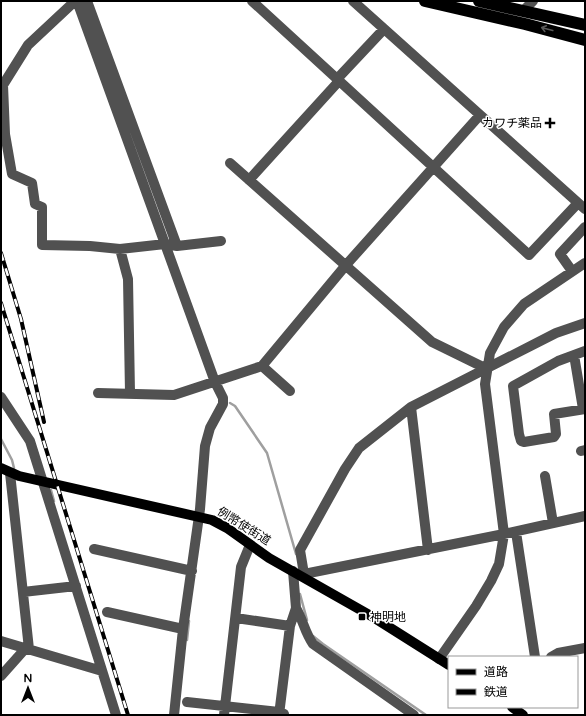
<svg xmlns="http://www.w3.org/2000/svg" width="586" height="716" viewBox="0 0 586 716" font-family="'Varela Round','Noto Sans JP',sans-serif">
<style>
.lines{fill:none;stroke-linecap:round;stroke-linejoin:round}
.stream{stroke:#9f9f9f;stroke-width:2.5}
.minor{stroke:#515151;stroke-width:10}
.major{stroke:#000;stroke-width:10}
.highway{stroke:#000;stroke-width:12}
.rail-casing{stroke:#000;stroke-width:4}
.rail{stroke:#fff;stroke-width:2.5;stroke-dasharray:8;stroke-linecap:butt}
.oneway{stroke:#595959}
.poi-dot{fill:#000;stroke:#fff;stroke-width:1.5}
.labels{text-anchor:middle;stroke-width:3;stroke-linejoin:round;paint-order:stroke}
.poi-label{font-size:12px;fill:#000;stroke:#fff;text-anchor:end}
.street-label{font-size:12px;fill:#000;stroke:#fff}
</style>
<rect width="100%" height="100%" fill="#fff"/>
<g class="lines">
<path class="stream" d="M230 403 235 406 267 453 296 554
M1 439 12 460 14 468
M51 490 54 501
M300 594 307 620
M313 636 323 644 426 715
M187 640 189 621"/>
<path class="minor" d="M77 1 215 382 223 398V404L210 428 205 446 200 509 183 629 174 715
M87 1 177 246
M252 1 529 255 578 203
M353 1 585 209
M523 11 533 1
M337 79 384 29
M1 85H3L5 134 12 174 32 183 35 204 42 207V245L90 246 120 249 165 244 177 246 221 241
M3 85 28 45 75 1
M230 163 432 342 481 366 488 367
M249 180 339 81
M120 249 128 279 130 393
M572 271 560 254 585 227
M585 351 558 361 513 386 519 434 521 441 524 442 554 437 556 434 554 414 585 409
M574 355 583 409
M262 366 290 391
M98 393 174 395 262 366 346 265 480 115
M1 397 30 441 116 715
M411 407 428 550
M581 451 585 450
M10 473 29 649
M545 476 553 523
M516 532 535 657
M94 549 192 571
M304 574 504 534 585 516
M300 575 304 574 300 550 345 469 359 448 411 407 556 333 585 323
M23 592 76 586
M296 608C303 620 305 633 313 644L414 715
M107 612 183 629
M236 618 290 626
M1 641 102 671
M551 657 558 653 585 648
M439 659 476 606 491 581 499 564 504 534 485 384 490 353 504 327 524 304 585 263
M1 676 25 649
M187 702 279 712 284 714
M224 715 241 567 250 545
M279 715 290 626 296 608 293 571"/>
<path class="major" d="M1 468 19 476 212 520 227 528 269 558 373 617 449 665
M512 707 523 715"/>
<path class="highway" d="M425 1 525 24 585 40
M479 1 585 25"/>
<defs>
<path id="rail" d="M1 253 21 319 44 422
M1 303 128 715"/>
</defs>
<use href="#rail" class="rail-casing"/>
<use href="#rail" class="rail"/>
</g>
<defs><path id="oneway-shaft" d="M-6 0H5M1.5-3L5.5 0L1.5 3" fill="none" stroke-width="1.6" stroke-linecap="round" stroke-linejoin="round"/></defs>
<use class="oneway" href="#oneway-shaft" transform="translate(547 29) rotate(-165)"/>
<g class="poi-dot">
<path d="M548 117h4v4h4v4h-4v4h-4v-4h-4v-4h4z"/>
<rect x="358" y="613" width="8" height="8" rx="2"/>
</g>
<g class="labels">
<g class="poi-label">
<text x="542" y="127">カワチ薬品</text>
<text x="370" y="621" text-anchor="start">神明地</text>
</g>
<g class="street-label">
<text transform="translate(244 526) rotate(32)" y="4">例幣使街道</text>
</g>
</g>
<rect width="586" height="716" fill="none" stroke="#000000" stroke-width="4"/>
<rect x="448" y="656" width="130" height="52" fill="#ffffff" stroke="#999999"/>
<rect x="456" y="669" width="20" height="6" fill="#000000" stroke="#999999"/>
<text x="484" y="676" font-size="12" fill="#000000">道路</text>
<rect x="456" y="689" width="20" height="6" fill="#000000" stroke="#999999"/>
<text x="484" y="696" font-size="12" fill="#000000">鉄道</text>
<g transform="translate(28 688)" stroke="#ffffff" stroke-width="3" paint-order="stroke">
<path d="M0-3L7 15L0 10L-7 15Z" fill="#000000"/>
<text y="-6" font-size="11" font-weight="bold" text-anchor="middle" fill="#000000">N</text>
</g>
</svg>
